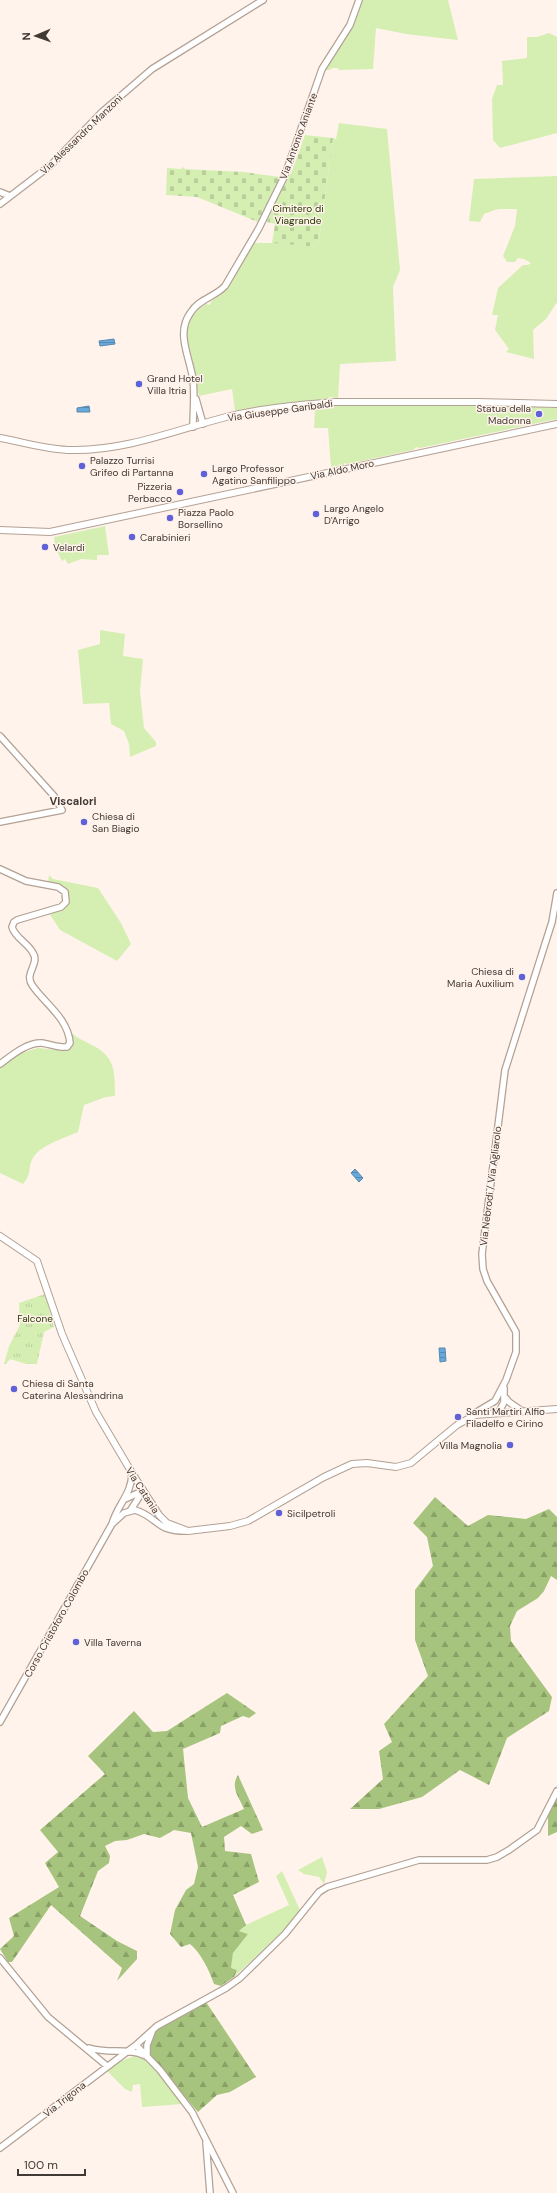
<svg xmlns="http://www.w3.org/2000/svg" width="557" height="2193" viewBox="0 0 557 2193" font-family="'DM Sans',sans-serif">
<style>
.green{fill:#d5efb3}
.forest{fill:url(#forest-firs)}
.cemetery{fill:url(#cemetery-stones)}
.park{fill:url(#park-tufts)}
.water{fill:url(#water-rules);stroke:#5b87aa}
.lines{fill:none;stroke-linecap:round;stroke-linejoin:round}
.tertiary-casing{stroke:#b3a194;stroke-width:8}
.secondary-casing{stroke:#b3a194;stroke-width:8}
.tertiary{stroke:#fff;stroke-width:5.5}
.secondary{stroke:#fff;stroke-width:6}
.poi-dot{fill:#6060d8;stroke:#fff3eb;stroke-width:1.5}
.labels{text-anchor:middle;stroke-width:3;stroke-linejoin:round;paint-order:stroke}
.street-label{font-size:10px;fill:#413934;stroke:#fff3eb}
.park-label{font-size:10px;fill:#283903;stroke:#fff3eb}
.poi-label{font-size:10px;fill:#413934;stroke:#fff3eb;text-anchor:start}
.neighbourhood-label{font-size:11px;font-weight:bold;fill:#413934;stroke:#fff3eb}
</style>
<defs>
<pattern id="forest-firs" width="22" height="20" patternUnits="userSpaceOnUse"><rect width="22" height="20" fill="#a6c47d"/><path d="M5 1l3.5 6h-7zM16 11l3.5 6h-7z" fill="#89a067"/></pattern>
<pattern id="cemetery-stones" width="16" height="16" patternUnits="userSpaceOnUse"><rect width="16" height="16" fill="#d5efb3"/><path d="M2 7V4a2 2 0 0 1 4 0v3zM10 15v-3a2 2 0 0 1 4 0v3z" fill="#b8ce9b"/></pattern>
<pattern id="park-tufts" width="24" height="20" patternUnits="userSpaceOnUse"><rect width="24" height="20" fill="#d5efb3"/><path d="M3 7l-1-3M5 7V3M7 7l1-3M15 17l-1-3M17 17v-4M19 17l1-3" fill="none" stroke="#b8ce9b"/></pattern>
<pattern id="water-rules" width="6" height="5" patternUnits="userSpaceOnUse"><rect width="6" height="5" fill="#66a9dc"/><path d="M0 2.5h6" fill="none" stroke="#568bb3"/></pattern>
</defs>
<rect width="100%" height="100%" fill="#fff3eb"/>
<path class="green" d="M362 0H448L458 40 406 34 376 28 373 69 339 70 338 68H332L330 70H325L328 63 351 29Z
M549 33 557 37V133L500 148 493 140 492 99 497 85H503L502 61 527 58V37H537Z
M339 123 387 129 400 270 393 287 396 361 340 364 338 398 329 397 328 399 235 411 232 389 199 396C197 388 197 379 195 371 190 343 175 323 206 304L210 305 211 301 221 295 227 288 254 243H282L318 247 333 138 336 139Z
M557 176V302L546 319 533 330 534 359 506 352 509 349 495 330 498 315H492L498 288 523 265H528L531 263 524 259 518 258 515 262H507L503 256 515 226 517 209H498L484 214 480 222 469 221 474 179Z
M330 406H522L557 408V419L420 448 416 447 413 450 348 464 344 463V465L331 467 328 428H314L315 408Z
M105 526 109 555H97V560L81 559 68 564 65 559 62 561 55 547 54 537Z
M100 630 125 634 123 656 143 659 140 691 144 728 156 742V746L130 757 129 744 124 731 111 724 109 703 83 704 78 650 100 644Z
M49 875 53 879 98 888 121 923 131 944 117 961 60 930 49 913H55L69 901 67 891 63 886 48 883Z
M69 1030C75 1037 82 1040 90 1044 115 1056 115 1070 115 1096L106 1097 84 1105 78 1132C65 1138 40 1145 33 1158 27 1169 33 1172 23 1184L0 1173V1066L15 1055 38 1048 67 1051 72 1045Z
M322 1857 327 1872 324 1884 319 1877 304 1874 298 1870Z
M282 1871 300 1910 282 1932 234 1977 237 1970 231 1968 233 1953 248 1934 239 1931 246 1925 289 1905 276 1876Z
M134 2056C152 2057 173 2090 183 2104L142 2107 140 2084 133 2085 132 2092 125 2089 106 2070 116 2063Z"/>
<path class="forest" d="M435 1497 468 1526 488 1515 526 1519 549 1509 557 1517V1580L551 1576 544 1591 538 1598 517 1611 510 1626 511 1641 552 1697 549 1711 507 1738 489 1785 460 1770 422 1797 379 1809H350L383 1779 379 1751 392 1742 384 1724 428 1676 415 1640V1590L433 1566 427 1537 413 1523Z
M227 1693 256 1713 249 1718 243 1716 221 1726 220 1733 183 1749 188 1798 202 1827 244 1809C239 1797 230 1787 238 1775L263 1830 252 1834 241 1826 224 1837 225 1851 251 1854 259 1882 233 1895 246 1925 239 1931 248 1934 233 1953 231 1968 237 1970 234 1977 221 1986 214 1984C209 1970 201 1953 190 1944L181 1947 170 1934 175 1910 186 1890 194 1884 198 1867 191 1833 174 1830 160 1838 144 1834 127 1840 115 1841 105 1846 110 1856 109 1863 98 1871 80 1916 117 1941 137 1951V1959L117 1981 122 1968 51 1905 12 1962H8L0 1949 14 1936 9 1918 59 1887 45 1863 58 1852 40 1830 105 1774 88 1756 134 1711 153 1732 167 1731Z
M557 1796V1832L548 1836V1816Z
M206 2002 256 2077 230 2092 217 2095 198 2112 150 2056C148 2046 151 2035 158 2028Z"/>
<path class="cemetery" d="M305 135 333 138 318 247 272 243 275 224 267 222 276 201 269 200 258 222 197 197 166 195 167 168 181 169 183 167 185 169 244 172 280 177 270 198 277 199 292 171Z"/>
<path class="park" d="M45 1294 54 1327 44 1332 37 1364H26L10 1359 6 1364H4L9 1346 20 1325 19 1303Z"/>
<path class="water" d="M114 339 115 344 100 346 99 341Z
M89 406 90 412H77V408Z
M355 1169 363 1178 359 1182 351 1173Z
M439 1348H445L446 1361 440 1362Z"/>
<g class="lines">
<defs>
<path id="tertiary" d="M0 192 10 196
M0 204 51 165 102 112 152 69 263 0
M196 399 203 424
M193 427C193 411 195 396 193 380 190 357 175 333 191 312 199 299 215 297 225 286L259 228 285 175 322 69 350 25 359 0
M0 736 54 796 62 810 0 822
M0 869 26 881 58 887 65 892 66 902 61 907 17 920 14 922 12 927C15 938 28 943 33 953 40 964 24 973 32 985 45 1004 68 1018 70 1043L67 1047C58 1048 50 1044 42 1043 27 1042 11 1056 0 1064
M504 1396 509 1402 522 1411
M499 1412 504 1402V1388
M470 1416 495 1401 506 1380 516 1352V1332L487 1281 483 1269 482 1254 505 1070 552 922 557 893
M125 1499 138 1493 145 1494
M130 1511 143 1491
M112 1524 124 1513 135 1510C158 1517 156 1532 187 1531
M0 1722 112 1524C117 1505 132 1494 132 1473
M0 1958 48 2017 107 2066
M136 2045 160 2070 192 2112 233 2193
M89 2048C107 2054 129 2048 143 2055
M147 2057V2045L152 2032
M206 2142 210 2193
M0 2148 136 2045 157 2026 226 1988 240 1978 285 1934 319 1892 327 1887 419 1860H487L497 1857 509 1850 537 1830 557 1791"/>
<path id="secondary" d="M0 438C23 442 48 450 72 450 125 451 176 430 226 417 261 408 299 405 335 402H477L557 404
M0 530 50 532 557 424
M0 1236 37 1261 62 1334 96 1412 132 1473 159 1515 167 1523 188 1531 230 1526 248 1521 324 1477 352 1464 367 1463 396 1467 411 1463 457 1425 475 1415 557 1409"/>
</defs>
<use href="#tertiary" class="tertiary-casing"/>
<use href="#secondary" class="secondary-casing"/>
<use href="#tertiary" class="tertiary"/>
<use href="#secondary" class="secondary"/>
</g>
<g class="poi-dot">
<circle cx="139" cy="384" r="4"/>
<circle cx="539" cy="414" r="4"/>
<circle cx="82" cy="466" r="4"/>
<circle cx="204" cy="474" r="4"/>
<circle cx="180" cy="492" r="4"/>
<circle cx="316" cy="514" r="4"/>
<circle cx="170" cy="518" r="4"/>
<circle cx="132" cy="537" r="4"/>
<circle cx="45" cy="547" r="4"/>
<circle cx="84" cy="822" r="4"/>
<circle cx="522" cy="977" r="4"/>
<circle cx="14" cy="1389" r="4"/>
<circle cx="458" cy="1417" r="4"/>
<circle cx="510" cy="1445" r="4"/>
<circle cx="279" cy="1513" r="4"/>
<circle cx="76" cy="1642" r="4"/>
</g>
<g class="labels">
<g class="street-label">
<text transform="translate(81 134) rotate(-44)" y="4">Via Alessandro Manzoni</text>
<text transform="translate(298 136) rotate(-70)" y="4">Via Antonio Aniante</text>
<text transform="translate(280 410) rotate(-8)" y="4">Via Giuseppe Garibaldi</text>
<text transform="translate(342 469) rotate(-12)" y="4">Via Aldo Moro</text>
<text transform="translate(490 1186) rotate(-83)" y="4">Via Nebrodi / Via Agliarolo</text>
<text transform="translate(143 1490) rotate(57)" y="4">Via Catania</text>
<text transform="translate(56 1623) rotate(-61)" y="4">Corso Cristoforo Colombo</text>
<text transform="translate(64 2099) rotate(-38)" y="4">Via Trigona</text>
</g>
<g class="park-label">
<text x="298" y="212">Cimitero di<tspan x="298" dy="12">Viagrande</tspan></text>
<text x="35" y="1322">Falcone</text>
</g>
<g class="poi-label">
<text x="147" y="382">Grand Hotel<tspan x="147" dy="12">Villa Itria</tspan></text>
<text x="531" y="412" text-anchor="end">Statua della<tspan x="531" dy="12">Madonna</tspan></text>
<text x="90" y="464">Palazzo Turrisi<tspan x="90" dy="12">Grifeo di Partanna</tspan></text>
<text x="212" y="472">Largo Professor<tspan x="212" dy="12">Agatino Sanfilippo</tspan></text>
<text x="172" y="490" text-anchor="end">Pizzeria<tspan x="172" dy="12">Perbacco</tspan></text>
<text x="324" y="512">Largo Angelo<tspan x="324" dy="12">D'Arrigo</tspan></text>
<text x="178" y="516">Piazza Paolo<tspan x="178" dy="12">Borsellino</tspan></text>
<text x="140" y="541">Carabinieri</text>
<text x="53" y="551">Velardi</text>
<text x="92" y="820">Chiesa di<tspan x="92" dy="12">San Biagio</tspan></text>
<text x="514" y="975" text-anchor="end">Chiesa di<tspan x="514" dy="12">Maria Auxilium</tspan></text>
<text x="22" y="1387">Chiesa di Santa<tspan x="22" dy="12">Caterina Alessandrina</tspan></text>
<text x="466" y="1415">Santi Martiri Alfio<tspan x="466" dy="12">Filadelfo e Cirino</tspan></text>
<text x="502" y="1449" text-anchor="end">Villa Magnolia</text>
<text x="287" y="1517">Sicilpetroli</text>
<text x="84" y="1646">Villa Taverna</text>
</g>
<g class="neighbourhood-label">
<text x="73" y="805">Viscalori</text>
</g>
</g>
<g transform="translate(36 36) rotate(268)" stroke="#fff3eb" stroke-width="3" paint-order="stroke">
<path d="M0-3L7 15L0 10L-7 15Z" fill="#413934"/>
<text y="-6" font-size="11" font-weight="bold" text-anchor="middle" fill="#413934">N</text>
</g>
<path d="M18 2169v6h67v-6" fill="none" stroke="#413934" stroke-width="2"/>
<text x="24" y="2169" font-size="12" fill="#413934" stroke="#fff3eb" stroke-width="3" paint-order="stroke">100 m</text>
</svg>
